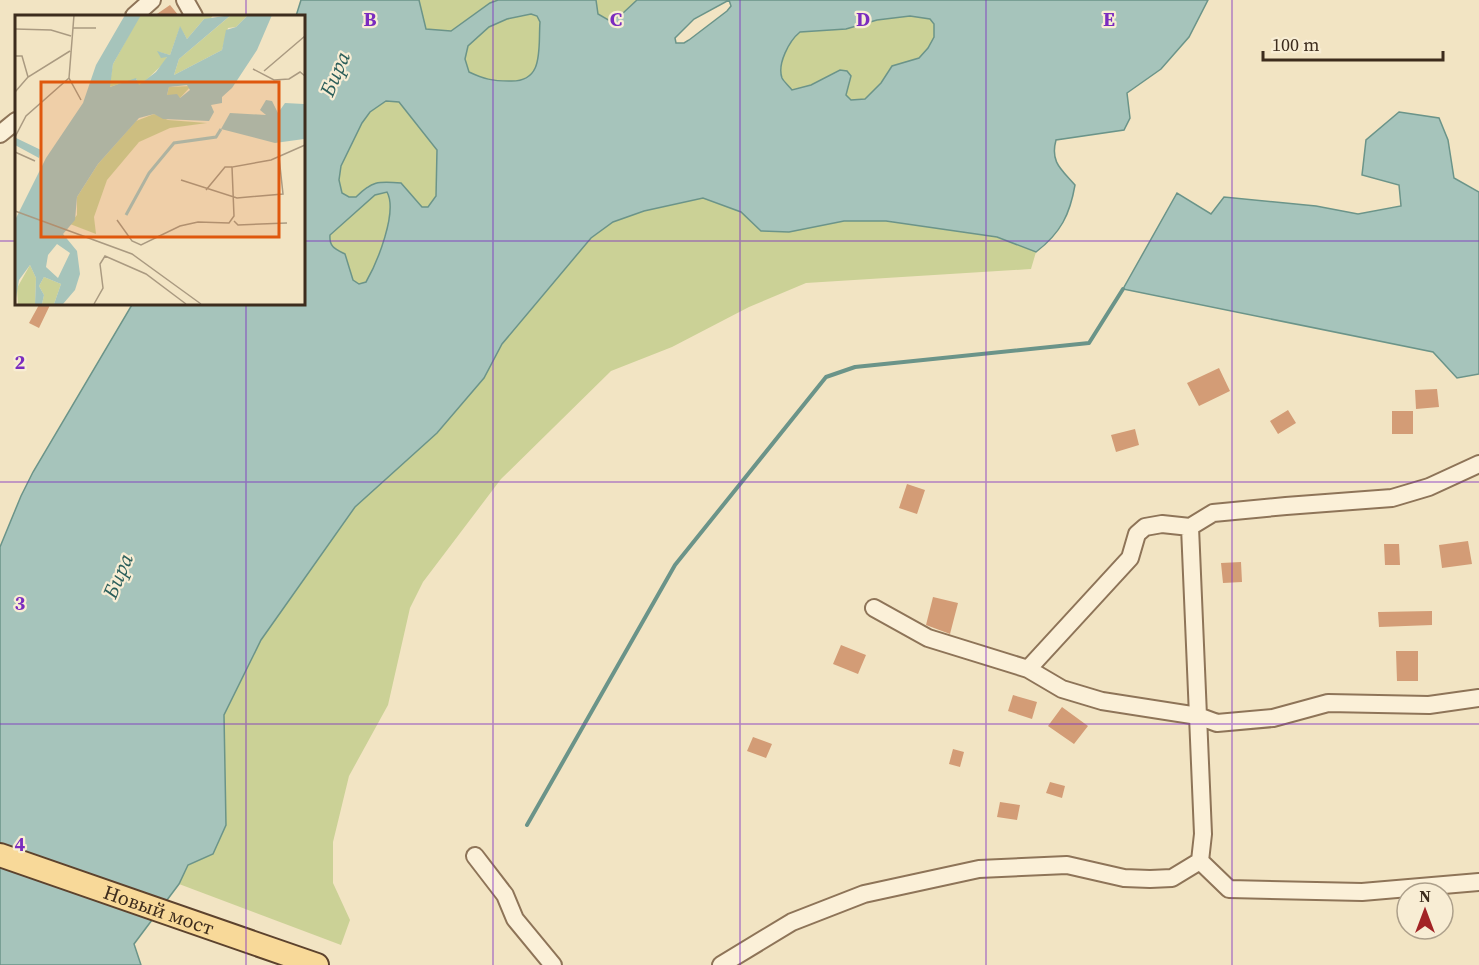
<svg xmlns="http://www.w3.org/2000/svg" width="1479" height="965" viewBox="0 0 1479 965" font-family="'Source Serif 4',serif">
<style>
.green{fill:#cbd196}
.water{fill:#a6c4bb;stroke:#6b9489;stroke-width:1.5;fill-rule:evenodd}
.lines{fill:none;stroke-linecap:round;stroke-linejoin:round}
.stream{stroke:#6b9489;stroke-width:4}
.building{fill:#d39c76}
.minor-casing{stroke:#8e7458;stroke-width:20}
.major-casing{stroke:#5c422d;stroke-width:26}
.minor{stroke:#fbf0d8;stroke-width:16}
.major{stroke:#f8d999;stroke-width:22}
.grid{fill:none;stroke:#7b2cbf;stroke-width:1.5;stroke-opacity:0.55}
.labels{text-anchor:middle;stroke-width:4.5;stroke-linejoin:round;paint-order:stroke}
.street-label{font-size:20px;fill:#3d2c1d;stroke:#f8edd4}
.water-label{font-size:21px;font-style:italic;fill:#2b5e5a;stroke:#f8edd4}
.inset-river{fill:none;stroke:#a6c4bb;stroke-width:3}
.inset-road{fill:none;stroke:#aa9a81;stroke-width:1.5}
.view{fill:#df570d;fill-opacity:0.15;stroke:#df570d;stroke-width:3}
.inset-edge{fill:none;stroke:#3d2c1d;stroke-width:3}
.grid-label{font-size:20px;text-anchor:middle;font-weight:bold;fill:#7b2cbf;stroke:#f8edd4;stroke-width:4.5;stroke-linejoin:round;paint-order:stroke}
</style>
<rect width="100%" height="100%" fill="#f2e4c3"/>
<path class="green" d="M419 0H498L490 3 451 31 426 29Z
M596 0H637L622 14 610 21 597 14Z
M531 14 537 16 540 22C538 48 545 83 509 81 492 81 484 79 469 72L465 59 468 46 489 27 507 19Z
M910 16 930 19 934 23V37L928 48 919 58 892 66 881 83 865 99 851 100 846 95 851 76 792 90C789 86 784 82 782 78 777 64 789 41 800 32L846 29 877 20Z
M386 101 399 102 437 150 436 196 428 207H422L401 183 368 186 356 197H349L342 193 339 180 341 166 362 123 370 112Z
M387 191C398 212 377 263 366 282L359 284 353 280 345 254C335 249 329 247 330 235L375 195Z
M703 198 741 212 762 231 789 232 844 221H886L997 237 1036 252 1031 269 806 283 749 307 672 347 611 371 501 479 423 582 410 608 388 705 349 776 333 842V883L350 920 341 945 179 884 188 865 213 854 225 825 224 715 261 640 355 507 437 433 484 378 502 344 591 238 613 222 644 211Z"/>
<path class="water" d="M301 0H419L426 29 451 31 490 3 498 0H596L598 14 610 21 622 14 637 0H1208L1189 37 1161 69 1127 93 1130 118 1124 130 1056 140C1050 162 1061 169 1075 185 1070 214 1061 233 1036 252L997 237 886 221H844L789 232 761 231 741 212 703 198 644 211 613 222 591 238 502 344 484 378 437 433 355 507 261 640 224 715 226 825 213 854 188 865 179 884 134 944 141 965H0V547L21 496 33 472 133 303H303V16H296ZM729 0 731 6 727 11 689 40 684 43H676L675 38 694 19ZM531 14 537 16 540 22C538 48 545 83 509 81 492 81 484 79 469 72L465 59 468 46 489 27 507 19ZM910 16 930 19 934 24V37L928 48 919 58 892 66 881 83 865 99 851 100 846 95 851 76 847 71 840 70 811 85 792 90C789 86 784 82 782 78 777 64 789 41 800 32L846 29 877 20ZM386 101 399 102 437 150 436 196 428 207H422L401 183C378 181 372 181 356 197H349L342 193 339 180 341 166 362 123 370 112ZM387 192C398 212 377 263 366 282L359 284 353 280 345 254C335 249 329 247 330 235L375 195Z
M1399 112 1439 118 1448 140 1454 178 1479 192V374L1457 378 1433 352 1123 289 1177 193 1211 214 1224 197 1316 206 1358 214 1401 206 1399 185 1362 175 1366 140Z"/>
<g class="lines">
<path class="stream" d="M527 825 675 565 826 377 855 367 1089 343 1123 289"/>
</g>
<path class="building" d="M170 5 179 16H154Z
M40 303H51L39 328 29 323Z
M1219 368 1230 391 1199 406 1187 383Z
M1437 389 1439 407 1416 409 1415 390Z
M1288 410 1296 423 1278 434 1270 421Z
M1392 411H1413V434H1392Z
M1135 429 1139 445 1116 452 1111 435Z
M907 484 925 490 917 514 899 508Z
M1468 541 1472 564 1442 568 1439 545Z
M1384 544H1399L1400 565H1385Z
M1241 562 1242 582 1223 583 1221 563Z
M933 597 958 603 950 634 926 625Z
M1432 611V625L1379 627 1378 612Z
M841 645 866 655 858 674 833 664Z
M1396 651H1418V681H1397Z
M1013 695 1037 702 1032 719 1008 711Z
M1062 707 1088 726 1074 744 1048 726Z
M753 737 772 744 766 758 747 751Z
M953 749 964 752 960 767 949 764Z
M1050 782 1065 786 1062 798 1046 793Z
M1000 802 1020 805 1017 820 997 817Z"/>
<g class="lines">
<defs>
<path id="minor" d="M185 0 194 16
M134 16 152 0
M0 134 16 121
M874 608 928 638 1028 669 1062 689 1102 701 1198 716 1217 723 1273 718 1328 703 1429 705 1479 698
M1028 669 1130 558 1137 534 1145 527 1162 524 1190 527
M475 856 505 895 515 919 553 965
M1200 861 1229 889 1362 892 1479 882
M721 965 792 922 864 894 979 869 1067 865 1124 878 1150 879 1172 878 1200 861 1203 834 1190 527 1213 513 1286 506 1392 498 1429 487 1479 464"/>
<g id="major">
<path id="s1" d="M0 855 317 965"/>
</g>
</defs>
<use href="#minor" class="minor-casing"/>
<use href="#major" class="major-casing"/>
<use href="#minor" class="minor"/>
<use href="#major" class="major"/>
</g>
<path class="grid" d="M246 0V16M493 0V965M740 0V965M986 0V965M1232 0V965M0 241H16M303 241H1479M246 303V965M0 482H1479M0 724H1479"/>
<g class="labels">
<g class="street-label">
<text dy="7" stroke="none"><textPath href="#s1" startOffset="168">Новый мост</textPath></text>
</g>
<g class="water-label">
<text transform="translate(335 74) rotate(-67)" y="7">Бира</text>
<text transform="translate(118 576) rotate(-67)" y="7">Бира</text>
</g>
</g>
<g transform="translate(15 15)">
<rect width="290" height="290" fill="#f2e4c3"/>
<path d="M125 0H198L195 5 189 4 172 24 165 12 155 40 144 37 146 42H152L150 47 126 70H122V64L94 72 98 49ZM233 0 221 12 213 13 207 35 159 60 164 44 215 1ZM176 71 165 83 152 80 154 72ZM139 99 153 105 192 108 155 113 124 127 92 165 79 202 81 219 55 209 62 200V182L83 149 121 106ZM15 250 21 263 20 289H3L2 273ZM29 262 46 269 39 289H27L29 280 24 271Z" fill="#cbd196"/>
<path d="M110 0H126L98 49 95 72 121 63 124 70 141 57 152 42 146 43 142 36 155 40 165 11 172 24 189 4 216 0 164 44 159 60 207 35 211 15 221 12 233 0H257L242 35 217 73 207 82V88L196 90 199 97 194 106 148 104 139 99 124 103 83 149 62 182 60 205 48 219 62 236 65 259 60 275 48 289H39L46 269 29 262 24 271 29 280 27 289H20L21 263 15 250 4 265 0 289V205L31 143 68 88 81 50ZM172 70 175 75 165 83 162 79 152 80 154 72ZM42 229 55 238 43 263 31 252 33 240ZM251 85 257 86 263 98 270 88 289 89V124L260 128 206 114 215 98 251 100 245 95ZM1 123 26 135 24 143 0 130Z" fill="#a6c4bb" fill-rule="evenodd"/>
<path class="inset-river" d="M111 200 134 158 159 128 201 122 206 114"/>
<path class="inset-road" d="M59 0 54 63 66 85M58 13H81M0 14 36 15 56 21M0 41H7L13 62M238 54 259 65 274 64 285 57 290 61M249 56 290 21M0 77 13 62 55 36M0 122 11 101 54 63M0 137 20 146M166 165 222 183 268 179 264 142M191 175 210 152H217M0 196 117 239 186 289M102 205 117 226 126 230 165 211 183 207 214 208 219 201 217 152 256 145 290 130M219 206 223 210 272 208M79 289 88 273 85 249 90 241 131 259 171 289"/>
<path class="view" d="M26 67H264V222H26Z"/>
<rect width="290" height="290" class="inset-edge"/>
</g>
<g class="grid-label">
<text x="370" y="26">B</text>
<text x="616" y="26">C</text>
<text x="863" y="26">D</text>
<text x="1109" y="26">E</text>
<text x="20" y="369">2</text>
<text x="20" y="610">3</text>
<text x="20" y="851">4</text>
</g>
<g transform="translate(1425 911)"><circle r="28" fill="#f8edd4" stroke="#ada08b" stroke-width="1.5"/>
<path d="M0-4.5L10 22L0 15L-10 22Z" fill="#a22325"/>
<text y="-9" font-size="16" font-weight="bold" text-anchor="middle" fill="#3d2c1d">N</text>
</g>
<path d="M1263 51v9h180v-9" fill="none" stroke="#3d2c1d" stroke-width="3"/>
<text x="1272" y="51" font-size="18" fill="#3d2c1d" stroke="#f8edd4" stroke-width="4.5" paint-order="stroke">100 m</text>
</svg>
